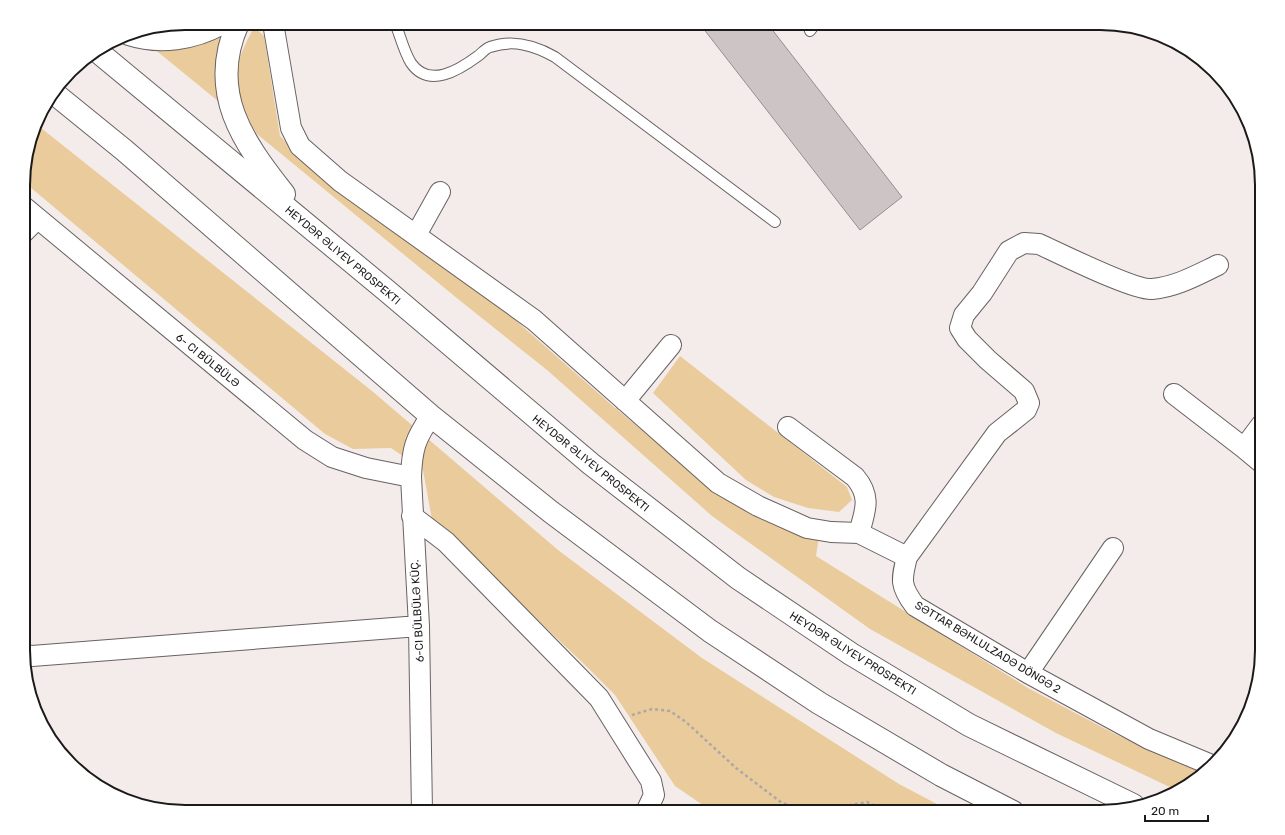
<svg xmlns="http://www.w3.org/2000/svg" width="1285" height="835" viewBox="0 0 1285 835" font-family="Rubik,sans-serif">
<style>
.green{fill:#eacb9b}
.building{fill:#cdc5c5;stroke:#968e8e}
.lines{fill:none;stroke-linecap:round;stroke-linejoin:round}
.lane-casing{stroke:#696261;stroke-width:12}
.street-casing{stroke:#696261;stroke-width:22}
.highway-casing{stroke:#696261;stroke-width:24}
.path{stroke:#ada7a5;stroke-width:2.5;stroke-dasharray:3 3;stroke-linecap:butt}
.lane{stroke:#fff;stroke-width:10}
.street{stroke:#fff;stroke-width:20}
.highway{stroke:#fff;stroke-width:22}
.labels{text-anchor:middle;stroke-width:3;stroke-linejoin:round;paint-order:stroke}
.street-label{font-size:11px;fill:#1c1919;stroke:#fff}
.rim{fill:none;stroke:#1c1919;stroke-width:2}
</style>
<rect width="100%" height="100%" fill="#f4ecea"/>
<path class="green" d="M254 27 264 36 280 136 296 153 513 318 614 407 711 488 819 537 816 556 1028 688 1115 734 1200 772 1178 791 1056 733 870 629 712 516 547 370 458 299 257 134C242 113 232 84 240 58 243 48 249 37 254 27Z
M229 28 217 63 218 101 153 48C188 50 200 50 229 28Z
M36 124 372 391 558 550 702 658 899 784 952 812H713L675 786 615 695 583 663 432 520 423 470 391 448 353 449 325 434 24 182V164Z
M680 356 847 487 852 500 839 512 808 508 774 497 746 480 653 393Z"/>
<path class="building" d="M699 23H767L902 197 860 230Z"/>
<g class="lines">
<defs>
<path id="lane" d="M395 23C400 35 404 52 411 63 429 89 459 70 478 56 482 53 486 48 490 47 513 39 534 45 555 57L775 222
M810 31 816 23"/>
<path id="street" d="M273 23 291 128 300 146 340 181 534 320 718 483 758 506 807 528 831 532 859 533 907 557
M24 207 305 440 332 457 366 468 411 477
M24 232 37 219
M416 235 440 192
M1174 394 1244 448
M625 401 671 345
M1262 424 1244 448 1262 463
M788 427 855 477C872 497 865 511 859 533
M412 516 446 542 599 698 651 781 654 795 646 812
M24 655 32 656 419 626
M1028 673 1113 548
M1209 764 1149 739 1028 673 915 606C900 586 901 580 907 557L997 433 1026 410 1029 403 1024 391 988 360 967 339 960 328 964 315 982 293 1009 251 1024 243 1039 244C1059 253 1135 291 1152 289 1176 287 1197 275 1218 265
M422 812 419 626 411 477C412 449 415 439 431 416"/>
<path id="highway" d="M238 23C207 92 243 142 284 194
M129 34C160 44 193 39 222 23
M97 51 387 291 591 464 738 578 851 654 969 725 1133 805
M55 94 124 150 431 416 551 512 710 631 819 703 941 775 1013 812"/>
</defs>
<use href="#lane" class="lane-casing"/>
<use href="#street" class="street-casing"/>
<use href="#highway" class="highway-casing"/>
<path class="path" d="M632 715 652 709 670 711 686 722 736 768 782 803 796 807 829 809 867 802 889 812"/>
<use href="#lane" class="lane"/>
<use href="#street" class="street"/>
<use href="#highway" class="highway"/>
</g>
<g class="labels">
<g class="street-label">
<text transform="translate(343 255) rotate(40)" y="4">HEYDƏR ƏLIYEV PROSPEKTI</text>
<text transform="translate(208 360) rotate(39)" y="4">6- CI BÜLBÜLƏ</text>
<text transform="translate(591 463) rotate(39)" y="4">HEYDƏR ƏLIYEV PROSPEKTI</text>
<text transform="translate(417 611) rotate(-93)" y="4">6-CI BÜLBÜLƏ KÜÇ.</text>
<text transform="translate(988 647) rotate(31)" y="4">SƏTTAR BƏHLULZADƏ DÖNGƏ 2</text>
<text transform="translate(853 653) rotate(32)" y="4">HEYDƏR ƏLIYEV PROSPEKTI</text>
</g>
</g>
<path d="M0 0H1285V835H0ZM185 30H1100A155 155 0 0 1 1255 185V650A155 155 0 0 1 1100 805H185A155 155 0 0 1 30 650V185A155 155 0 0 1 185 30Z" fill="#fff" fill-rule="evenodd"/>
<path class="rim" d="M185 30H1100A155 155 0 0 1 1255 185V650A155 155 0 0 1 1100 805H185A155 155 0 0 1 30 650V185A155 155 0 0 1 185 30Z"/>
<path d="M1145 815v6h63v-6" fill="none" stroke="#1c1919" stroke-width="2"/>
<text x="1151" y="815" font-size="12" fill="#1c1919" stroke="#ffffff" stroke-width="3" paint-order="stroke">20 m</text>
</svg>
